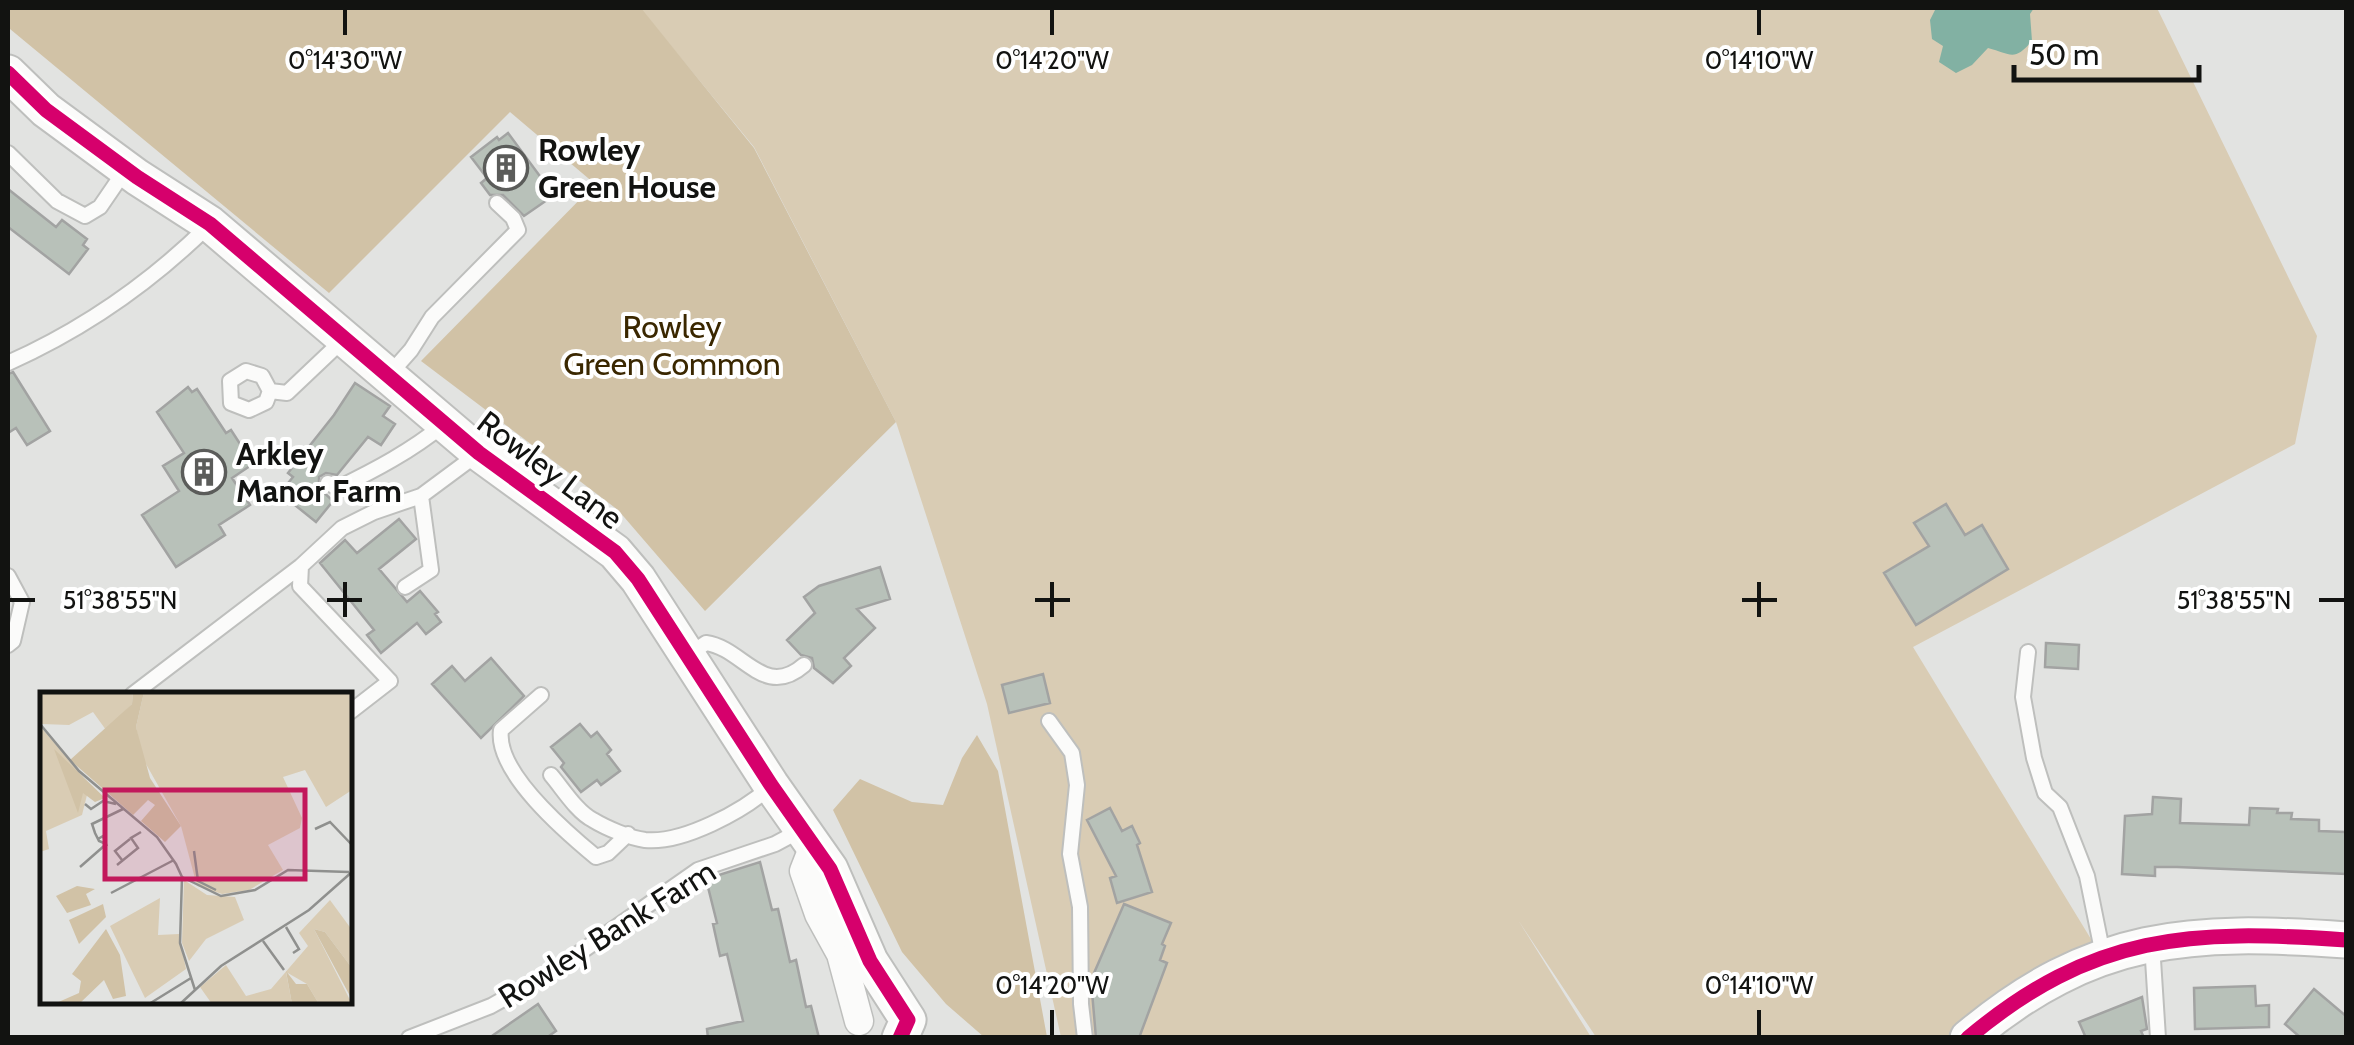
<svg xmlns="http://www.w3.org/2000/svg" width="2354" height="1045" viewBox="0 0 2354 1045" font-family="Cabin,sans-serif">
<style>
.green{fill:#d9ccb4}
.forest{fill:#d1c2a6}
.water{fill:#82b1a3}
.building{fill:#b8c1b9;stroke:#a2a3a2;stroke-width:2.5}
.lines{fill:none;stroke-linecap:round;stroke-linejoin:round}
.service-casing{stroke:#bebfbd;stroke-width:18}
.minor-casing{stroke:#bebfbd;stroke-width:31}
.tertiary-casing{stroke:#bebfbd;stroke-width:39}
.service{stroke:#fbfbfa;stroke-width:14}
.minor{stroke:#fbfbfa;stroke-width:28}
.tertiary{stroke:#fbfbfa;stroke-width:35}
.cycleway-casing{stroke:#fff;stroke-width:21}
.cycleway{stroke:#d6006c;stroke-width:15}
.ticks{fill:none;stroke:#121311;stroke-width:4}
.labels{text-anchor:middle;stroke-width:8;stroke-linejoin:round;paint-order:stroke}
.poi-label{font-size:32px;font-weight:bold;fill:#121311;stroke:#fff;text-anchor:start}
.park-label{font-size:32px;fill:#3a2700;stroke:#fff}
.street-label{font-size:32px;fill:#121311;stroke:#fff}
.inset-road{fill:none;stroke:#8f908e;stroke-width:2.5}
.view{fill:#c2185b;fill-opacity:0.15;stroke:#c2185b;stroke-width:5}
.inset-edge{fill:none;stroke:#121311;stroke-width:5}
.ticks-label{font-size:25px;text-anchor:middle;fill:#121311;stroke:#fff;stroke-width:8;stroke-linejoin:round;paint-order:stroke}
</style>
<rect width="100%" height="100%" fill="#e2e3e1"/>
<path class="green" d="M640 8H2157L2317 336 2295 444 1913 647 2094 944 2007 991 1949 1037H1596L1518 920 1591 1037H1061L987 704 896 422 754 147Z"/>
<path class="forest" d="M8 8H641L754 148 896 422 705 611 618 510 421 361 595 184 510 112 329 293 10 29Z
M977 735 998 771 1047 1037H984L946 1004 902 952 833 810 860 779 912 802 943 805 962 758Z"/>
<path class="water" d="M1936 8H2034L2030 14 2032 41C2014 62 2011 54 1988 48L1972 65 1956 73 1939 62 1943 46 1932 39 1930 20Z"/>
<path class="building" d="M508 133 545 183 538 189 547 200 524 216 503 195H490L481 183 487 178 471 157 497 137 499 140Z
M8 189 56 227 62 220 87 239 83 245 88 249 69 274 8 227Z
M13 372 50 431 27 445 16 428 8 433V374Z
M355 383 390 406 383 416 395 424 381 445 368 437 337 475 326 473 319 477V488L333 501 316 522 280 493 293 477 288 473 334 415Z
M188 387 192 392 197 389 226 433 231 430 253 464 232 478 250 505 219 525 225 535 176 567 142 515 179 491 163 466 184 453 157 412Z
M1946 504 1965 535 1982 525 2008 569 1916 625 1884 573 1929 546 1914 523Z
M399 519 416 539 379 569 407 602 420 591 438 612 435 614 441 622 426 634 417 623 381 653 367 635 374 630 320 563 345 540 357 553Z
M880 567 890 599 857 609 875 628 844 658 851 666 833 683 814 668 812 658 801 655 787 640 815 613 804 597 819 586Z
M2046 643 2079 645 2078 669 2045 667Z
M491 658 524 696 481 738 432 684 452 666 465 681Z
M1043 674 1050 703 1009 713 1002 685Z
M580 724 591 737 597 732 611 750 607 754 620 771 601 785 597 780 581 792 561 767 564 763 551 747Z
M2153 797 2181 799 2180 823 2249 825 2250 808 2278 809 2277 813H2292L2291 819 2319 820V831L2346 832V874L2177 867H2155V876L2122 874 2125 816 2152 814Z
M1110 808 1122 831 1132 826 1140 843 1137 845 1152 892 1117 903 1110 878 1116 876 1087 820Z
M760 862 772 910 778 909 790 962 796 960 806 1007 811 1006 819 1038H708L707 1029 743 1021 727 954 720 956 713 924 717 923 706 879Z
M1124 904 1171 923 1162 944 1165 946 1160 960 1167 963 1139 1038H1096L1091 980Z
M2255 986 2256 1006 2269 1005V1027L2195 1029 2194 988Z
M2314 989 2346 1016V1038H2301L2285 1024Z
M2142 997 2147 1029 2141 1031 2144 1038H2086L2079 1022Z
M538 1004 556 1031 546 1038H489Z"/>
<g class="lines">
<defs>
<path id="service" d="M8 153 57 201 85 216 100 207 126 169
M8 363C82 330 150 283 208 226
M388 376 411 350 432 317 518 230 513 218 497 203
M270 391 266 402 249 410 231 403 230 381 246 371 262 376 270 391 287 393 344 339
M328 483 338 488C375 470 411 451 443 425
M8 576 22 602 13 641 8 645
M405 587 431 570 421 496 479 453
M2028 652 2023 697 2034 758 2045 793 2060 807 2087 876 2103 955
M688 655 706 643C743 648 764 700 804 665
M132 695 301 566
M541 695 501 730C495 772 567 833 596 857L608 853 628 834
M350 712 390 681 300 586 301 566 342 528 374 512 421 496
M1049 721 1072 753 1077 785 1070 854 1080 907 1081 1004 1085 1038
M551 775C563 789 577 812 593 820 606 828 630 838 645 840 682 844 744 811 771 786
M2152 944 2158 1038
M409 1038 491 1006 555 970 698 870 775 844 803 829"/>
<path id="minor" d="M815 843 804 871 819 914 841 954 859 1021"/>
<path id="tertiary" d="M8 73 46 110 137 177 210 224 479 453 615 552 638 579 771 785 830 869 870 961 908 1020 900 1038
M1968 1038C2093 933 2191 929 2346 940"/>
</defs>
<use href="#service" class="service-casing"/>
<use href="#minor" class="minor-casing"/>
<use href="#tertiary" class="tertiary-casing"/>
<use href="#service" class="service"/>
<use href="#minor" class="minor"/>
<use href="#tertiary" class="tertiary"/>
<defs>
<path id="cycleway" d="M8 73 46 110 137 177 210 224 479 453 615 552 638 579 771 785 830 869 870 961 908 1020 900 1038
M1968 1038C2093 933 2191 929 2346 940"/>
</defs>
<use href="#cycleway" class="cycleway-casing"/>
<use href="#cycleway" class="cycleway"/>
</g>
<path class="ticks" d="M345 10V35M1052 10V35M1759 10V35M345 582V617M1052 582V617M1759 582V617M10 600H35M327 600H362M1035 600H1070M1742 600H1777M2319 600H2344M1052 1010V1035M1759 1010V1035"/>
<defs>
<symbol id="building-ring" viewBox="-11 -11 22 22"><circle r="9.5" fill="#fff" stroke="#5b5c5a" stroke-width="1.5"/><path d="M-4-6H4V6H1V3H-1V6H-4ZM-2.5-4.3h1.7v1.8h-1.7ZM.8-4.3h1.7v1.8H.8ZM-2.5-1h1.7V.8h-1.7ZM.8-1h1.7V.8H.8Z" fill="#5b5c5a"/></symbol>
</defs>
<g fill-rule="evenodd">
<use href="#building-ring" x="481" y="143" width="50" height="50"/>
<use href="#building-ring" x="179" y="447" width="50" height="50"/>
</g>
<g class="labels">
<g class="poi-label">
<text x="538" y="161">Rowley<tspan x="538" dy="37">Green House</tspan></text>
<text x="236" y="465">Arkley<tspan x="236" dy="37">Manor Farm</tspan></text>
</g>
<g class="park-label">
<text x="672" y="338">Rowley<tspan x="672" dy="37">Green Common</tspan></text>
</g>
<g class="street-label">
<text transform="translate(550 470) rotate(37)" y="11">Rowley Lane</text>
<text transform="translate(607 934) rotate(-32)" y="11">Rowley Bank Farm</text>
</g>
</g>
<g transform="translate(40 692)">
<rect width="312" height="312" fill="#e2e3e1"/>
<path d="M0 0H93L92 12 66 38 53 20 29 33 2 32ZM104 0H312V98L286 115 265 78 243 85 262 126 260 136 228 153 243 178 209 198 182 202 157 194 141 134 102 65 96 35ZM0 34 43 85 47 103 42 123 6 139 9 157 0 160ZM144 188 167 203 195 205 204 228 166 247 149 269 142 251ZM120 206 118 243 139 242 146 277 105 306 70 234ZM290 208 312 238V276L285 240 274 237 312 312H279L267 292 246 280 252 312H172L160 295 186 273 206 304 231 297 268 254 259 241Z" fill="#d9ccb4"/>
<path d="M93 0H104L96 35 110 86 141 134 125 150 101 129 115 113 108 108 93 123 30 68 92 12ZM14 57 65 106 55 110 43 101 38 121ZM37 194 55 197 46 202 51 213 27 221 16 204ZM63 212 66 225 39 252 29 228ZM66 237 80 263 86 304 73 307 64 288 39 312H14L39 301 41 289 32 282ZM274 237 285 240 312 276 310 304ZM246 279 256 292H267L279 312H252Z" fill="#d1c2a6"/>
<path class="inset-road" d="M0 32 39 79 117 145 136 172 142 185 140 251 155 298M45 112 51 117 63 109 76 112M275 137 290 130 313 154M58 147 63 144 66 152 59 149 55 141 52 132 83 117M154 159 158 189 176 198M82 168 75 159 90 147M77 173 98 156 91 146 101 140M40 175 64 154M142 185 181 204 215 198 248 178 309 180M71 201 134 168M246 235 259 257 253 261M223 249 244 278M109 312 151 286M140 312 181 274 269 218 313 179"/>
<path class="view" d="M65 98H265V187H65Z"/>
<rect width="312" height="312" class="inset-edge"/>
</g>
<g class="ticks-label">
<text x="345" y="69">0°14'30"W</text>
<text x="1052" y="69">0°14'20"W</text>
<text x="1759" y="69">0°14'10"W</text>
<text x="120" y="609">51°38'55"N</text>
<text x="2234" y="609">51°38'55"N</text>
<text x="1052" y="994">0°14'20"W</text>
<text x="1759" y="994">0°14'10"W</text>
</g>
<rect width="2354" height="1045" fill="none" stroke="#121311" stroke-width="20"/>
<path d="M2014 65v15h185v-15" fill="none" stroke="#121311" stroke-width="5"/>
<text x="2029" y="65" font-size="30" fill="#121311" stroke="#ffffff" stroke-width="8" paint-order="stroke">50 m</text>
</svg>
